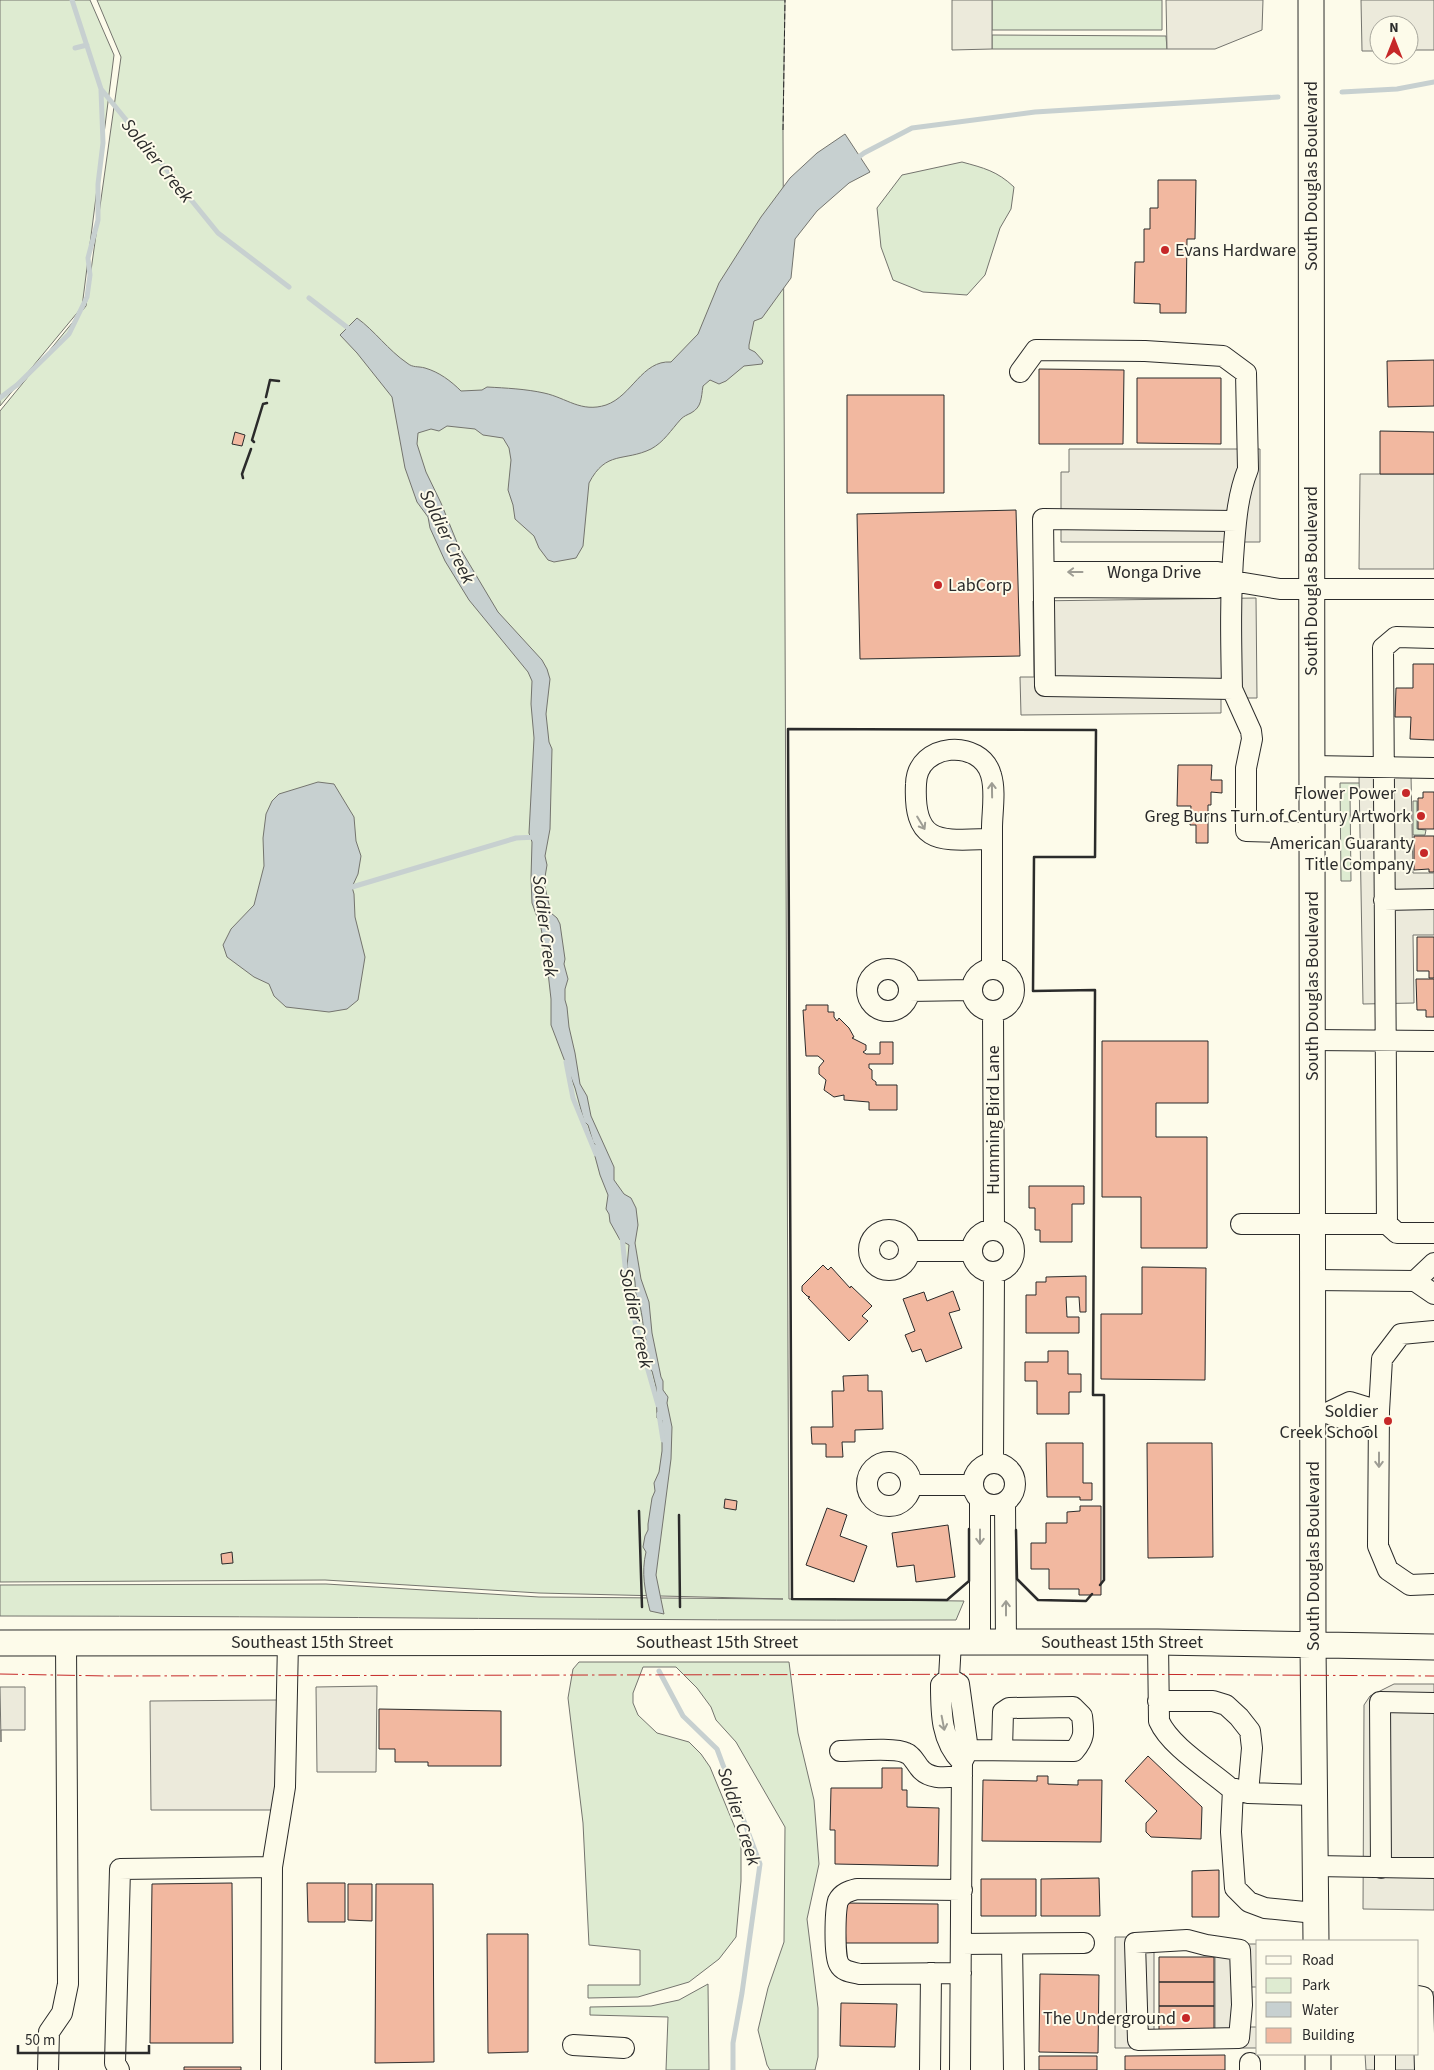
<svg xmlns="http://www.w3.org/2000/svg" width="1434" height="2070" viewBox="0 0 1434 2070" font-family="'Source Sans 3',sans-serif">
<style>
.green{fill:#deebd1;stroke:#74746e}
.parking{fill:#eceadb;stroke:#74746e}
.water{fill:#c7d0d0;stroke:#74746e}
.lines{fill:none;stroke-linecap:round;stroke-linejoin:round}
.stream{stroke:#c7d0d0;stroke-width:5}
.building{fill:#f2b8a0;stroke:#2b2b2b}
.minor-casing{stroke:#2b2b2b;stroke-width:22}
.major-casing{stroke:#2b2b2b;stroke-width:27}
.minor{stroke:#fdfbea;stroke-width:20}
.major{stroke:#fdfbea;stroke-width:25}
.fence{stroke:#2b2b2b;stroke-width:1;stroke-dasharray:6 2.5;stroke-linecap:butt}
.wall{stroke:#2b2b2b;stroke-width:2.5}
.power{stroke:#c62828;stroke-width:1;stroke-dasharray:18 4 2.5 4;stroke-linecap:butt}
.oneway{stroke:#9e9d94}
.poi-dot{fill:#c62828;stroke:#fdfbea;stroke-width:2}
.labels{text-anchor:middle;stroke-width:4;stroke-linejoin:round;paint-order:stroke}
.street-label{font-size:18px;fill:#2b2b2b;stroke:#fdfbea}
.poi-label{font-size:18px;fill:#2b2b2b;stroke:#fdfbea;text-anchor:end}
.water-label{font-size:19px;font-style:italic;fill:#2b2b2b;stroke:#fdfbea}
</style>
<rect width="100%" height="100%" fill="#fdfbea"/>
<path class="green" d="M0 0H90L114 55 82 307 0 406Z
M97 0H785L783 130 789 1599 964 1601 956 1620C638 1621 319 1616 0 1616V1585L326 1584 539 1597 783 1599 539 1593 325 1580 0 1582V411L86 306 121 57Z
M992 0H1162V30H992Z
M992 35 1166 36 1167 49H992Z
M962 162C984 168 997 171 1014 187L1011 209 1000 228 985 275 967 295 923 292 893 280 881 247 877 208 902 175Z
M1340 783H1368V793L1350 794 1351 881H1341Z
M1413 801H1417V829L1426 830 1425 835H1413Z
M579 1662H789L798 1733 814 1800 819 1864 807 1919 818 2008V2057L815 2070H770L767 2065 758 2030 768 1988 784 1942 785 1827 736 1742 716 1720 711 1707 697 1688 676 1667H643L633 1693V1703L638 1715 657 1733 689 1742 701 1754 710 1767 741 1842V1881L736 1937 719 1959 689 1982 638 1997 588 1998V1985H640V1950L589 1945 583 1823 568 1698 573 1669Z
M708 1984 709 2070H666L668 2017 590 2015V2007L651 2006 679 2000Z"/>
<path class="parking" d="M952 0H992V49L952 50Z
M1166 0H1263L1262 30 1215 49H1167Z
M1361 0H1434V50H1409V25H1379V51H1362Z
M1069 449H1260V542H1061V472H1069Z
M1360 474H1434V569H1359Z
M1256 598 1257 698H1221V713L1021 715 1020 677H1034L1033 601Z
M1411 775 1413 873H1434V935H1413L1414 1003 1363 1004 1359 776Z
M1394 1684H1434V1910L1363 1909 1364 1705 1370 1696Z
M377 1686 376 1772H317L316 1687Z
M0 1687H25V1730H1V1742Z
M277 1700 278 1810H151L150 1701Z
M1115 1937H1154V2048H1115Z
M1215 1944H1258V1987H1248V2027H1258V2048H1215Z
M1418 1988 1434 1992V2070H1366L1365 2054H1418Z"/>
<path class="water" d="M845 134 870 172 849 183 817 211 795 239 791 278 762 318 754 321 749 345V349L755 352 763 361 762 364 744 366 726 381 719 384 710 380 703 386C701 398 702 407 691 413 687 415 684 416 681 419 671 430 664 442 651 449 624 462 606 450 589 483L583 546 576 558 554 562 548 560 539 548 534 536 515 519 513 505 508 490 511 460 509 448 503 438 483 435 475 429 447 426 439 431 431 429 418 433 417 444 426 472 441 503 458 545 498 612 542 660 547 669 550 679 546 714 549 742 552 749 550 829 545 856 547 865 544 883 551 913 557 918 560 924 565 959 564 964 568 979 565 989V1000L567 1007 569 1027 575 1053 580 1084 587 1096 591 1116 614 1167V1180L624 1194 631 1198 636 1208 638 1225 635 1243 641 1279 649 1302 652 1333 661 1377 663 1381V1390L668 1397 667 1403 672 1427 671 1459 656 1575 664 1614 650 1611C645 1591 641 1573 646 1552L643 1547 645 1536 648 1530V1524L652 1498 655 1491 654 1483 659 1472 662 1451V1420L657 1418 656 1387 652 1371 646 1367 645 1362 641 1356 642 1349 644 1347 643 1344 646 1340C642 1325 643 1311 637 1297 633 1288 639 1276 627 1267L629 1245 620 1240 610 1222 609 1214 606 1209 608 1195 600 1175 593 1149 595 1144 593 1142 588 1125 584 1121 575 1088 551 1025V999L546 955 541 928 532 903 531 878 532 842 529 833 534 738 531 704 532 681 528 672 469 600 445 561 430 528 428 517 417 502 405 468 392 397 357 353 340 335 357 318C375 331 388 350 407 363 413 368 418 366 425 368 439 372 451 381 461 391L482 390 487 387C506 388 526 389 544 393 567 398 581 413 606 405 632 396 642 360 671 362L698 334 719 283 761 217 790 178 817 153Z
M318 782 334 784 354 817 356 841 361 856 358 874 352 887 354 894 355 917 365 957 358 1000 347 1009 329 1012 286 1007 274 996 269 984 254 977 227 957 223 945 231 929 254 905 264 866 263 838 266 814 272 801 279 794Z"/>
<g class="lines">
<path class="stream" d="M72 0 101 89 218 233 289 287
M75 48 87 45
M1342 92 1397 89 1434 82
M856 159 864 153 912 128 1035 112 1278 97
M309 298 352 331
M0 398 17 385 69 334 87 297 90 275 88 258 98 220V184L103 143 101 90
M352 887 516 838 537 837
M566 1062 573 1098 596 1154
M622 1236 628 1295 644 1355
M646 1363 658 1405
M659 1414 663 1440
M659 1671 683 1716 717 1749 760 1864 742 1993 733 2043V2070"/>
</g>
<path class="building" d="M1158 180H1196L1195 239H1187L1186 313H1160V304L1134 303 1135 262H1144V229H1150V208H1158Z
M1434 360V406L1388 407 1387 361Z
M1039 369 1124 370 1123 444H1039Z
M1137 378H1221V444L1137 443Z
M847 395H944V493H847Z
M1380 431 1434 432V474H1380Z
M235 432 245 435 242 446 232 444Z
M1016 510 1020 656 860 659 857 514Z
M1413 664H1434V740L1410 739 1411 717H1395L1396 688H1413Z
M1178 765H1212L1211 780H1222V793L1211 792V805H1208V843H1196V825H1190L1191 806H1177Z
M1423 792H1434V829H1418V798H1423Z
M1414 836H1434V872H1429V869L1414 870Z
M1417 937H1434V978H1429V971H1417Z
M1416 979H1434V1017H1426V1010H1417Z
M806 1005H828V1012H834V1017L837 1021 839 1018 849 1028 854 1037 852 1038 866 1045V1050L863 1052 866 1054H880V1042H893V1064H869V1068L872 1070V1079L876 1082V1085H897V1110H869V1102L844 1100V1095L834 1097 824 1090 826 1080 819 1074V1067L824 1061 818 1056H806L803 1010H806Z
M1102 1041H1208V1103H1156V1137H1207V1248H1141V1197H1102Z
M1029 1186H1084V1204H1072V1242H1040V1230H1035V1208H1029Z
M823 1265 828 1270 831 1267 850 1288 851 1286 872 1306 862 1316 868 1321 849 1341 808 1298 810 1297 807 1296 802 1291V1286Z
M1142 1267 1206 1268 1205 1380 1101 1379V1314H1142Z
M1086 1276V1312H1080L1079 1297H1066L1067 1317H1079V1333H1026V1295H1036V1282H1046V1277Z
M953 1291 960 1310 949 1313 962 1348 926 1362 921 1349 912 1352 905 1335 915 1331 903 1299 924 1292 927 1301Z
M1048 1351H1068V1374H1081V1392H1069V1414H1037V1381H1025V1362H1048Z
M868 1375V1391H882L883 1429 855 1430V1442H842L843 1457H826V1444H812L811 1427H833L832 1391H844L843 1376Z
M1046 1443H1083V1483H1092V1500H1080V1497H1047Z
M1147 1443H1212L1213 1557 1148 1558Z
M725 1499 737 1501 736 1510 724 1508Z
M1080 1506H1101V1595H1079V1589H1049V1569H1031V1543H1046V1523H1067V1512L1080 1511Z
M827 1508 847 1515 840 1536 867 1546 854 1582 806 1565Z
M948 1525 955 1577 916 1582 914 1565 897 1567 892 1533Z
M232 1552 233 1563 222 1564 221 1554Z
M379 1709 501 1711V1766H428V1762H395V1749H379Z
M1148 1756 1202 1807 1201 1839 1151 1837 1146 1832V1823L1157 1811 1125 1781Z
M882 1768H902V1790H907V1807L939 1808 938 1866 835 1864V1830H830L831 1788H882Z
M1037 1776H1048V1784L1078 1785V1780H1102L1101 1842 982 1841 983 1780 1037 1781Z
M1219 1870V1917H1192V1871Z
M1099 1878 1100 1916H1041V1879Z
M981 1879H1036V1916H981Z
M232 1883 233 2043H150L152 1884Z
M307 1883H345V1922H308Z
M348 1884H372V1921L348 1920Z
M376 1884H433L434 2062 375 2063Z
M844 1903 938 1904V1943H844Z
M487 1934H528V2052L488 2053Z
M1159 1957H1214V1982H1159Z
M1040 1974 1099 1975 1098 2053 1039 2052Z
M1159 1982H1214V2006H1159Z
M841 2003 897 2004 895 2047 840 2046Z
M1159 2006H1214V2030H1159Z
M1225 2055V2070H1125V2056Z
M1039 2056H1097V2070H1039Z
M184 2067H241V2070H184Z"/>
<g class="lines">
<defs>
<path id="minor" d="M1020 372 1036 350 1145 351 1223 356 1246 373 1248 469C1238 494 1236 519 1234 545 1230 593 1231 641 1232 689L1045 686 1043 519 1236 521
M1044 572H1218L1226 580
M1226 580 1280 589H1434
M1044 587 1216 588 1226 580
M1232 689 1251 731 1252 739 1246 768V831L1311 833
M1311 766 1434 768
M1384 900 1434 899
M972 990a21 21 0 1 1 42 0a21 21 0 1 1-42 0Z
M867 990a21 21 0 1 1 42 0a21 21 0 1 1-42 0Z
M992 969C992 922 992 875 992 828 992 812 996 791 991 775 981 738 917 742 916 784 913 847 942 840 992 839
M909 991 972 990
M993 1011 994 1230
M1312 1040 1434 1041
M1241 1224H1387L1397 1233H1434
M1387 1224 1383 648 1396 637 1434 638
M869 1250a20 20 0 1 1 40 0a20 20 0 1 1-40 0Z
M972 1251a21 21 0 1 1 42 0a21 21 0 1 1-42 0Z
M909 1251H972
M1313 1280 1415 1281 1434 1294
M1415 1281 1434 1263
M1434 1331 1401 1334 1382 1359 1379 1411 1378 1546 1388 1570 1410 1585 1434 1584
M1327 1413 1350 1421 1379 1411
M1314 1414 1327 1413 1350 1402 1379 1411
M867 1484a22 22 0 1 1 44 0a22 22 0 1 1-44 0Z
M973 1484a21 21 0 1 1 42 0a21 21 0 1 1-42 0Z
M993 1463 994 1272
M911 1485H972
M980 1500V1642
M1005 1502 1006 1642
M1158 1642 1159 1721C1170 1746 1208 1769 1229 1787L1248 1793 1314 1795
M949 1678 959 1684 968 1750 962 1762C941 1741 941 1713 941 1685L949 1678 951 1642
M1158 1701H1213L1226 1705 1239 1717 1250 1731 1252 1748 1248 1793
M968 1750 1074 1751C1085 1738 1084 1732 1082 1716L1073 1707 1009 1708 1003 1712 1002 1750
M840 1751C854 1751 895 1747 906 1753 912 1755 915 1762 919 1767 929 1781 948 1777 962 1776
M1233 1789 1231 1832 1235 1888 1249 1902 1265 1908 1315 1913
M1315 1866 1434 1868
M1381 1868 1380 1702 1434 1703
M1187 1940 1206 1945 1240 1950 1242 2005 1239 2038 1138 2040 1135 1943Z
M961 1944 1084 1943
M1012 1944 1014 2070
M961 1973 860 1974C852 1972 843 1972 839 1964 834 1956 835 1911 838 1901 842 1893 849 1891 857 1889L962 1890
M1418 1996 1423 1997 1425 2070
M573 2045 624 2048
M1385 2054V2070
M1250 2063V2070
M48 2070 49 2032 62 2013 68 1984 66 1642
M119 2070 115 2063 120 1869 272 1867
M271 2070 272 1867 285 1787 288 1642
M930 2070 931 1973
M960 2070 962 1762"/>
<path id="major" d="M1311 0 1313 1645 1316 1941
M0 1643 1158 1642 1434 1647
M1318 2054V2070"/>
</defs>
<use href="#minor" class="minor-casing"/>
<use href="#major" class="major-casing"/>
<use href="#minor" class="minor"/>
<use href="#major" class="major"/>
<path class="fence" d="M783 130 785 0"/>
<path class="wall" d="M266 397 270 380 279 381
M254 442 252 440 263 404 267 403
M243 478 242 474 251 449
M639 1511 642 1607
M679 1515 680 1607
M969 1529V1581L947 1600 792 1599 788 729 1096 730 1095 857H1034L1033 991 1095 990 1093 1395H1104V1580L1100 1585
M1016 1530 1017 1579 1038 1600 1086 1601 1092 1594"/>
<path class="power" d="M0 1674 107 1676 1089 1674 1434 1676"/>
</g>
<defs><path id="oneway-shaft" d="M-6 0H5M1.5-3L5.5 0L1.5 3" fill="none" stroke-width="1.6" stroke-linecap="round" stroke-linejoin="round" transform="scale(1.25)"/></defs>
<g class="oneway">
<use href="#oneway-shaft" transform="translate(1075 572) rotate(180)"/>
<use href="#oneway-shaft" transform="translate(992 790) rotate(-91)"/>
<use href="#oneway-shaft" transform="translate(921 823) rotate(59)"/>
<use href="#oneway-shaft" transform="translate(1379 1460) rotate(90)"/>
<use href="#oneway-shaft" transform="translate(980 1537) rotate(90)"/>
<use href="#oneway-shaft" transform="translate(1006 1608) rotate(-90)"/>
<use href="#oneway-shaft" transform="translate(943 1723) rotate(79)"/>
</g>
<g class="poi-dot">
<circle cx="1165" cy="250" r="5"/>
<circle cx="938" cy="585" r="5"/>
<circle cx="1406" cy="793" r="5"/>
<circle cx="1421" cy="816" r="5"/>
<circle cx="1424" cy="853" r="5"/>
<circle cx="1388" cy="1421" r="5"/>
<circle cx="1186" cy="2018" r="5"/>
</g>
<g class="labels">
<g class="street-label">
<text transform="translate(1311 176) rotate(-90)" y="6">South Douglas Boulevard</text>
<text x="1154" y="578">Wonga Drive</text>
<text transform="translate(1311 581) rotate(-90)" y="6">South Douglas Boulevard</text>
<text transform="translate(1312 986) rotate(-90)" y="6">South Douglas Boulevard</text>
<text transform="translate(993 1120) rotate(-90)" y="6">Humming Bird Lane</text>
<text transform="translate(1313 1556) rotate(-90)" y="6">South Douglas Boulevard</text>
<text x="312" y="1648">Southeast 15th Street</text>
<text x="717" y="1648">Southeast 15th Street</text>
<text x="1122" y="1648">Southeast 15th Street</text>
</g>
<g class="poi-label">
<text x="1175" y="256" text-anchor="start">Evans Hardware</text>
<text x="948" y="591" text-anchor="start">LabCorp</text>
<text x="1396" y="799">Flower Power</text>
<text x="1411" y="822">Greg Burns Turn of Century Artwork</text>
<text x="1414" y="849">American Guaranty<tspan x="1414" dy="21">Title Company</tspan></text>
<text x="1378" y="1417">Soldier<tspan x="1378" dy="21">Creek School</tspan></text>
<text x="1176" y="2024">The Underground</text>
</g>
<g class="water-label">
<text transform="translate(158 160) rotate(51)" y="7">Soldier Creek</text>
<text transform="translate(448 536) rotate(64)" y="7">Soldier Creek</text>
<text transform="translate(546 926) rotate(83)" y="7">Soldier Creek</text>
<text transform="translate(637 1318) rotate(78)" y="7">Soldier Creek</text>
<text transform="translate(740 1816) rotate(72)" y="7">Soldier Creek</text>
</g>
</g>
<rect x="1256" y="1940" width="162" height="115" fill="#fdfbea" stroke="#a9a89e"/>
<rect x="1266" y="1956" width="25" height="8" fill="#fdfbea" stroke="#a9a89e"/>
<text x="1302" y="1965" font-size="15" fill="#2b2b2b">Road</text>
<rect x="1266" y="1978" width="25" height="15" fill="#deebd1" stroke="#a9a89e"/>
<text x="1302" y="1990" font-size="15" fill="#2b2b2b">Park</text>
<rect x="1266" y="2002" width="25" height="15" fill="#c7d0d0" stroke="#a9a89e"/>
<text x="1302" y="2015" font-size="15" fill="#2b2b2b">Water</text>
<rect x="1266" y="2028" width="25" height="15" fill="#f2b8a0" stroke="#a9a89e"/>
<text x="1302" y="2040" font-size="15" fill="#2b2b2b">Building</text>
<g transform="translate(1394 40)"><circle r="24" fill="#fdfbea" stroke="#a9a89e"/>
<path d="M0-4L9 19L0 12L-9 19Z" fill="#c62828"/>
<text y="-8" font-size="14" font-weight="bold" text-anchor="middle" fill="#2b2b2b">N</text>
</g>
<path d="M18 2045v8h131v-8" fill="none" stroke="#2b2b2b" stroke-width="2.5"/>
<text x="25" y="2045" font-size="15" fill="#2b2b2b" stroke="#fdfbea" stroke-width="4" paint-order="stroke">50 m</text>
</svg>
